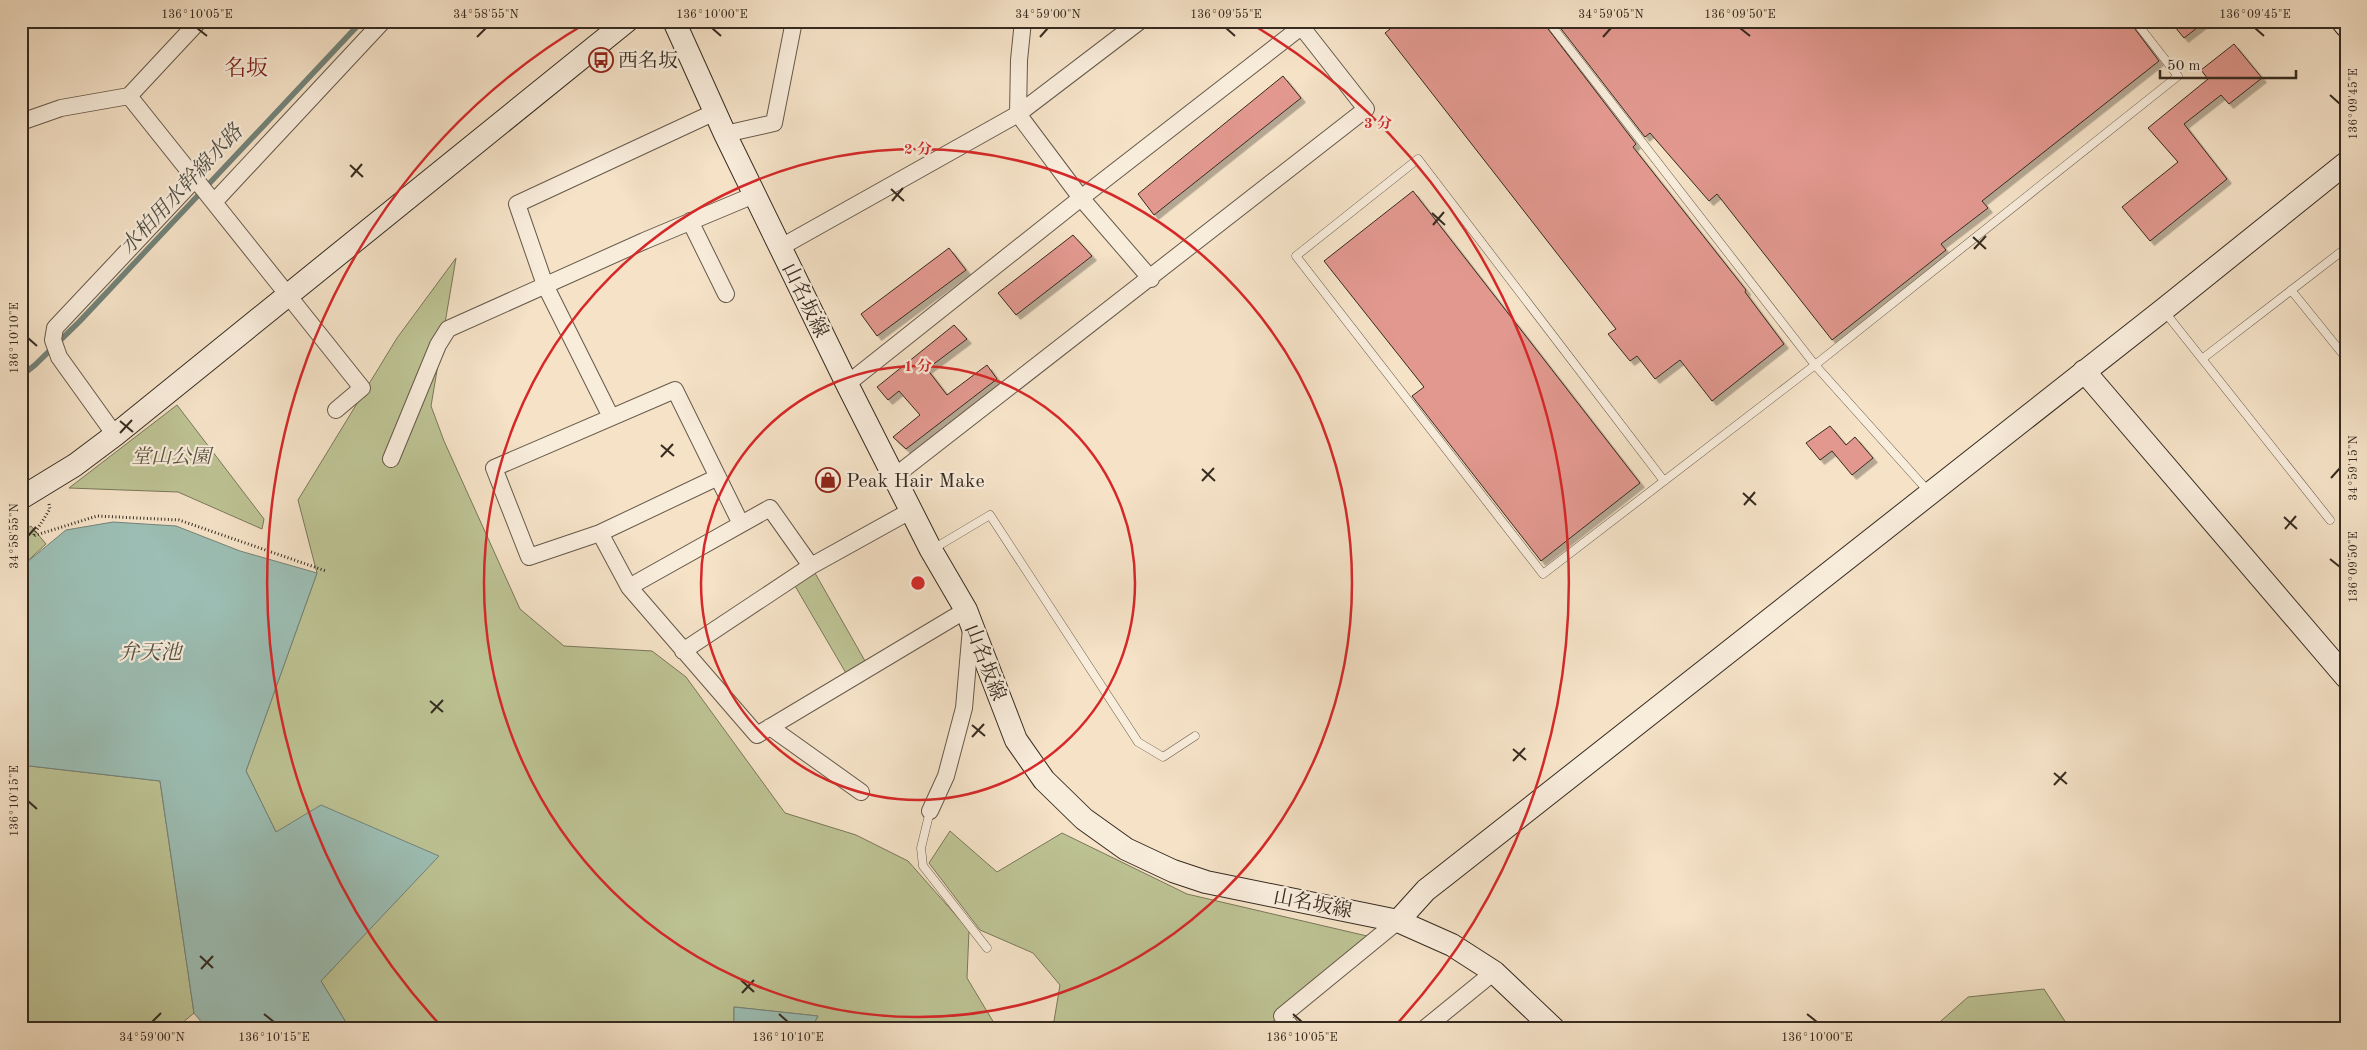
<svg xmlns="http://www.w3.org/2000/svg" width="2367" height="1050" viewBox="0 0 2367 1050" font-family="'Old Standard TT','Noto Serif JP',serif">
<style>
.green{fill:#bdc394;stroke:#7a775a}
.water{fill:#9cbeb4;stroke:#738379}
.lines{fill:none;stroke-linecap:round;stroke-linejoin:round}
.stream{stroke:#738379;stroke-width:5.5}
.building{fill:#e2988f;stroke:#362b20;filter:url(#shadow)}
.lane-casing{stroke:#66594a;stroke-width:9}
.street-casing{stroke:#66594a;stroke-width:18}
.secondary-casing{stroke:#362b20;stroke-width:24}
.path{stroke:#362b20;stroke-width:3;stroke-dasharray:1 2.5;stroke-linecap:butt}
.lane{stroke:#f8ecdb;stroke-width:8}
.street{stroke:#f8ecdb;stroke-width:16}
.secondary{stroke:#f8ecdb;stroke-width:22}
.ticks{fill:none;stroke:#362b20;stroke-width:2}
.ring{fill:none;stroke:#d62828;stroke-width:2.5}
.labels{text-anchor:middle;stroke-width:4.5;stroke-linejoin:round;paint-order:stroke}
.poi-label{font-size:20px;fill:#362b20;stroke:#f8ecdb;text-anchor:start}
.street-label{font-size:20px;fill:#362b20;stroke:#f8ecdb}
.park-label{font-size:20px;font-style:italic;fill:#58513d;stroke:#f8ecdb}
.water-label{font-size:21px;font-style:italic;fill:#505045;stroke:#f8ecdb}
.quarter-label{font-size:22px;fill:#7a1f14;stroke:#f8ecdb}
.centre{fill:#d62828;stroke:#f8ecdb;stroke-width:2.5}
.ring-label{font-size:15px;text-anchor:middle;font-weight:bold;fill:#d62828;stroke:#f8ecdb;stroke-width:4.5;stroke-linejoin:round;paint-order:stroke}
.neatline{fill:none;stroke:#362b20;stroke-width:2}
.ticks-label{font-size:12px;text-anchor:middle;fill:#362b20}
</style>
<defs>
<filter id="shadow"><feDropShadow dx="4.5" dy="4.5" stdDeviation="0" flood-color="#0004"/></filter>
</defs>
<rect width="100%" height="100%" fill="#f5e2c7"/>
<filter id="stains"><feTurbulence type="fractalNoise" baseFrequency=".004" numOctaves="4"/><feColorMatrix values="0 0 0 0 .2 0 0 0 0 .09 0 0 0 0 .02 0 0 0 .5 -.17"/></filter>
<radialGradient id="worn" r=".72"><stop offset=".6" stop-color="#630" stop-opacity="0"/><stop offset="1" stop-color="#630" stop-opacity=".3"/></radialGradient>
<path class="green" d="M456 258 431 406 444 441 520 609 564 646 652 651 686 677 785 813 856 835 908 861 969 930 967 978 997 1028 1014 1029H811L818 1016 734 1007V1029H350L321 981 438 856 276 832 246 771 317 573 298 500 397 338Z
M177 405 264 519 262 529 178 492 69 488Z
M31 526 46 544 21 567V532Z
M811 566 869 668 850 680 791 579Z
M21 765 160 781 194 1013 175 1029H21Z
M950 831 997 872 1062 833 1187 894 1367 936 1269 1025 1271 1029H1038L1054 1021 1060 985 1033 953 980 930 929 863Z
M2044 989 2070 1029H1932L1968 997Z"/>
<path class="water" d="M113 522 176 526 240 551 317 573 246 771 276 832 321 805 439 856 321 981 350 1029H207L194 1013 160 781 21 765V567L66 530Z
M734 1007 818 1016 811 1029H734Z"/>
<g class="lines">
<path class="stream" d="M21 376 35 365 80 321 362 21"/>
</g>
<path class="building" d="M1400 21H1542L1636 144 1633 147 1746 290 1745 292 1784 344 1712 401 1680 360 1655 379 1637 356 1630 361 1608 334 1616 329 1385 33Z
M1555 21H2129L2159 61 1982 201 1988 208 1941 244 1946 250 1832 340 1717 194 1709 201 1650 133 1645 137Z
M2170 21H2206L2184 38Z
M2234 44 2262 78 2229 104 2221 95 2184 124 2227 179 2150 241 2122 207 2178 162 2148 128 2208 79 2201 70Z
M1283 76 1301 98 1154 215 1138 194Z
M1413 191 1640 483 1541 561 1412 396 1424 387 1324 261Z
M1073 235 1092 256 1016 315 998 293Z
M949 248 966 270 877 336 861 314Z
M954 325 967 339 927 369 947 395 987 365 997 379 906 449 893 437 920 415 899 391 888 400 877 387Z
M1830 426 1846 445 1855 437 1873 458 1852 475 1832 451 1820 460 1806 443Z"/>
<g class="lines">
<defs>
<path id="lane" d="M1548 21 1815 365 1928 491
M2291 290 2346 358
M2164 311 2330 520
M2202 359 2346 248
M1664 481 1418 159 1296 256 1543 574 1815 365 2178 76 2135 21
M933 549 990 515 1138 742 1163 757 1195 736
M930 811 921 848 923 866 987 948
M2343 1029 2346 1027"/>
<path id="street" d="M1023 21 1019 60 1018 114 1081 198 1151 279
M129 96 362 388 336 410
M21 122 61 108 129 96 199 21
M725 134 774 123 794 21
M215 201 383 21
M690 221 726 294
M781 247 1018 114 1140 21
M847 384 1081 198 1301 27
M611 417 545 285 517 204 715 112
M115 435 59 357 53 340 55 328 196 178
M391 459 438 345 448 329 644 241 754 195
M895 476 1366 109 1297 21
M718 477 600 533 529 557 494 468 675 390 741 524
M600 533 629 587 757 735 966 610
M629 587 770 508 811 566
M683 651 811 566 912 510
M770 727 861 792
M930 811 946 776 964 708 971 628
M1293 1029 1282 1016 1398 921
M1424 1029 1494 972"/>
<path id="secondary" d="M674 21 725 134 847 384 931 550 966 610 1016 740 1044 780 1084 819 1126 849 1173 871 1206 882 1398 921 1452 945 1494 972 1554 1029
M2342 21 2346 26
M2084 371 2346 677
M21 498 75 465 115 435 627 21
M1398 921 1426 890 1444 876 2163 310 2346 163"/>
</defs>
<use href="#lane" class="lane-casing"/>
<use href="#street" class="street-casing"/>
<use href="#secondary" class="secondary-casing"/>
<path class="path" d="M49 504 50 509 33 536 97 516 179 520 326 571"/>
<use href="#lane" class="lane"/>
<use href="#street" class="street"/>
<use href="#secondary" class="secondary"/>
</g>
<path class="ticks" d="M197 28 207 36M712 28 721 36M1226 28 1235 36M1740 28 1750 36M2255 28 2264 36M477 37 486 28M1040 37 1048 28M1603 37 1611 28M2330 95 2340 104M350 165 363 177M351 177 362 164M891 189 904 201M892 201 903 188M1432 213 1445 225M1433 225 1444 212M1973 237 1986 249M1974 249 1986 236M28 338 37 346M120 421 133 432M120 433 132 420M661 445 674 456M661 457 673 444M1202 469 1215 481M2331 478 2340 468M1202 481 1214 468M1743 493 1756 505M1744 505 1755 492M2284 517 2297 529M2285 529 2296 516M28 536 36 527M2330 559 2340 567M430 701 443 712M431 713 443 700M972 725 985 736M972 737 984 724M1513 749 1526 760M1513 761 1525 748M2054 773 2067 784M2054 785 2066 772M28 801 37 809M200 956 213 968M201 969 213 956M741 980 754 992M742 993 754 980M264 1014 274 1022M779 1014 788 1022M1293 1014 1302 1022M1807 1014 1817 1022M152 1022 161 1013"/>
<g class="ring">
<circle cx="918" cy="583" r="217"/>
<circle cx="918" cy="583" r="434"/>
<path d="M442 1027A651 651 0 0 1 588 22M1248 22A651 651 0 0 1 1394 1027"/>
</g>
<defs>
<symbol id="bus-ring" viewBox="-11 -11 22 22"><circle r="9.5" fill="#f8ecdb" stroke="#8f2418" stroke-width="1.5"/><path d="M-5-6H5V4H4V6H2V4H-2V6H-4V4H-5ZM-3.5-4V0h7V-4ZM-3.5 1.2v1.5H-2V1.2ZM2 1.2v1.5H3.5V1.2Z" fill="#8f2418"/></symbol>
<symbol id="shop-ring" viewBox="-11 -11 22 22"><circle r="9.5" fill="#f8ecdb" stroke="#8f2418" stroke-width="1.5"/><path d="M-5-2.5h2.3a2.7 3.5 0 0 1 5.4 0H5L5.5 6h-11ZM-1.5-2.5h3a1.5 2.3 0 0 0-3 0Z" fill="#8f2418"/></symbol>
</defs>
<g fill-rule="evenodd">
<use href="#bus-ring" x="587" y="46" width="28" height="28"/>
<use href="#shop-ring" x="814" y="466" width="28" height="28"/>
</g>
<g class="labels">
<g class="poi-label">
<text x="618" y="67">西名坂</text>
<text x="846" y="487">Peak Hair Make</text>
</g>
<g class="street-label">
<text transform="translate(806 300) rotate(64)" y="7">山名坂線</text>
<text transform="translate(986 662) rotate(69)" y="7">山名坂線</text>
<text transform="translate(1313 903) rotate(11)" y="7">山名坂線</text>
</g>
<g class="park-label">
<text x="171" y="463">堂山公園</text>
</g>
<g class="water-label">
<text transform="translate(181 189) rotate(-47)" y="7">水柏用水幹線水路</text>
<text x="150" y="659">弁天池</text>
</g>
<g class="quarter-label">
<text x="246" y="75">名坂</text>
</g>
</g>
<circle cx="918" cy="583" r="8" class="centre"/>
<g class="ring-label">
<text x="1378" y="128">3 分</text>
<text x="918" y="154">2 分</text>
<text x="918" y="371">1 分</text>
</g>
<rect width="2367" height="1050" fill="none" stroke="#f5e2c7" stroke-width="55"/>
<path d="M2160 70v8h136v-8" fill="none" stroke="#362b20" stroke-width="2.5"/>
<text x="2167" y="70" font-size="15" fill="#362b20" stroke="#f8ecdb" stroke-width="4" paint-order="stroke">50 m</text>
<rect x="28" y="28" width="2312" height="994" class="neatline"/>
<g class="ticks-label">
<text x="197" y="18">136°10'05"E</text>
<text x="486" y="18">34°58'55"N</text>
<text x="712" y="18">136°10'00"E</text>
<text x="1048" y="18">34°59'00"N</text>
<text x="1226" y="18">136°09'55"E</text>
<text x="1611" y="18">34°59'05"N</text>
<text x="1740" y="18">136°09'50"E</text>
<text x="2255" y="18">136°09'45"E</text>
<text transform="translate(2353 104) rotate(-90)" y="4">136°09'45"E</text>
<text transform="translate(14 338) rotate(-90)" y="4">136°10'10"E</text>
<text transform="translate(2353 468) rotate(-90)" y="4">34°59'15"N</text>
<text transform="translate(14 536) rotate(-90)" y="4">34°58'55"N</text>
<text transform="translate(2353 567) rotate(-90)" y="4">136°09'50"E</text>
<text transform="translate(14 801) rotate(-90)" y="4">136°10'15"E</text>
<text x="152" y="1041">34°59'00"N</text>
<text x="274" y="1041">136°10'15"E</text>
<text x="788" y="1041">136°10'10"E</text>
<text x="1302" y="1041">136°10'05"E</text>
<text x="1817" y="1041">136°10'00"E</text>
</g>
<rect width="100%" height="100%" filter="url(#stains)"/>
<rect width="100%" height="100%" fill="url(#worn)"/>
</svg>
